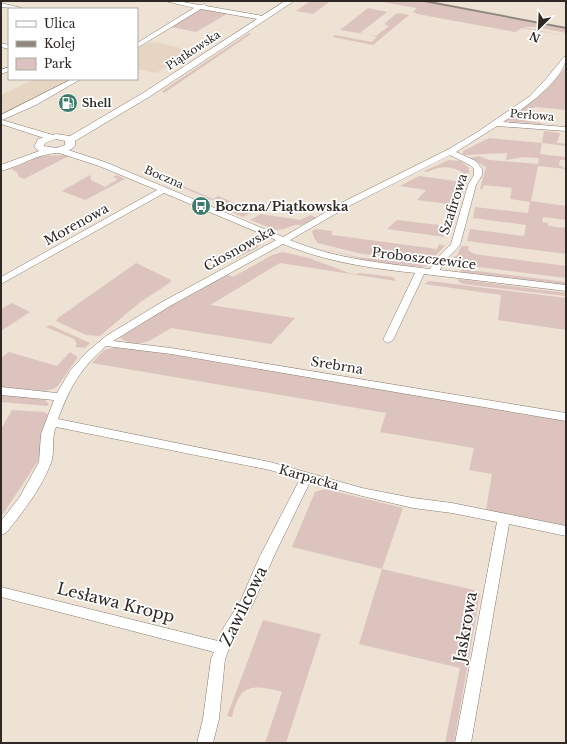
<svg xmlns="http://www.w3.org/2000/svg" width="567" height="744" viewBox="0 0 567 744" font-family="'Libre Baskerville',serif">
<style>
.built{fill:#e6d5c2}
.green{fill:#dcc3be}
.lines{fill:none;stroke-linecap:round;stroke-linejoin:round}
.minor-casing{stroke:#867c70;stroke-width:1}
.major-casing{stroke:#867c70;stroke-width:1}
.minor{fill:#fff;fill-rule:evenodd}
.major{fill:#fff;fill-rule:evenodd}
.rail{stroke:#8f877e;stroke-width:2}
.labels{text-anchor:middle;stroke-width:3.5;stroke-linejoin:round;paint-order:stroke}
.far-street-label{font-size:11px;fill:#2e2924;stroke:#fff}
.far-poi-label{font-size:11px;font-weight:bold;fill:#2e2924;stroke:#fff;text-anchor:start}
.street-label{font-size:13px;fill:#2e2924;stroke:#fff}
.poi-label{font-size:13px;font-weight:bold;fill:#2e2924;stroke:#fff;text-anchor:start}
.near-street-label{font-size:16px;fill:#2e2924;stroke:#fff}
</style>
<rect width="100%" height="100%" fill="#ede2d4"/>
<path class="built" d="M156 42 192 51 156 73 137 69V49L148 43Z
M35 79H70L15 108 4 113 1 112V95Z"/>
<path class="green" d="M310 1 329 2 313 14 296 11Z
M376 1H418L566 29V33L536 27H523L566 36 522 28 515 32 417 14 413 12 417 8Z
M368 8 387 12 360 33 364 34 340 30Z
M199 9H202L227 14 196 32 171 27Z
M397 13 409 15 373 45 333 37 335 35 372 42 377 37 369 35 376 36 389 26 384 24Z
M249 33 251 34 164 93 162 91Z
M566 67V110L535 107 522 118 527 121 541 123V124L505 121 543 92Z
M544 131 560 133 557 143 566 144V146L542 143 540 154 566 157V160H560L559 165 566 169 538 166 531 201 566 206V220L543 217 542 222 548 223V226L566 228V254L467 241 470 229 524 236 526 225 473 218 475 207 528 213 530 202 510 199 512 188 484 185 482 189H480L486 167 470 158 479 156 489 160 538 164 539 158 523 157 506 160 507 153 464 155 463 154V151L489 138 542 143Z
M66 155 69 156 24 179 19 177 17 172 11 169 40 156Z
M449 160 461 161 469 168V173L459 205 417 200 426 190 400 186 419 176 462 182 465 174C452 165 440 166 427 172L424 171Z
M90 175 91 180 105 187 118 179 113 177 117 175 125 179 85 200 62 191Z
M181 185 213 199 218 196 254 211 243 217 234 213 224 205 179 186Z
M261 214 300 220 311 215 316 218 302 225H295L284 229 276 230 250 220Z
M397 220 447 226H448L444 237 387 229Z
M316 229 332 231V235L437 249 439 244 445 246 430 261 362 254 318 243 314 238 312 231Z
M257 236 261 238 262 242 257 248 237 258 230 254 255 241 258 239Z
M461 246H469L468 250 474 254 566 266V278L447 263 458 254Z
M320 248 357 257 422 264 427 266 421 267 372 262Z
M283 252 309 258 349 273 356 274 360 273 393 277 396 281 280 263 210 305 295 318 271 344 171 328C154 338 140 351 120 338L149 317 227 274 233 277 272 255Z
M136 263 171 280V282L139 303 100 336 86 335 56 321 58 318Z
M461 269 566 282V285L460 272Z
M458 279 566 293V296L463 284 459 282Z
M429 281 566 298V330L498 320 501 295 424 284Z
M12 303 30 312 1 331V309Z
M50 325 90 343 85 348 75 347 77 344 74 339 46 327Z
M117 347 168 354 566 421V527L486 510 492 474 469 470 474 448 380 432 386 413 92 363 104 350Z
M9 352 57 366 70 352 78 357 58 386 53 389 44 391 1 387V358Z
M1 394 45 400 49 404 47 406 1 402Z
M12 410 43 412 48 414 38 461 1 517V429Z
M325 489 403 508 382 569 474 590 480 594 454 743H445L460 668 359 644 382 569 292 547 315 492Z
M263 620 321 634 286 743H265L282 692C269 689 249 682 240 696 236 701 234 710 232 717L227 716Z"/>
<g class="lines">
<defs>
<path id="minor" d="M165 1H178L199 5 205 4 206 6 263 16 266 18 263 20 201 9 137 48V43L194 8Z
M1 3 22 8 23 9 1 7Z
M1 43 9 45V49L1 47Z
M566 56C566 80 521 110 503 122L566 127V131L497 126 456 152 476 161 482 169V175L476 185 460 245 442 264 440 270 566 285V291L424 274 393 340 388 343 383 340 415 273C369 268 327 262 283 244L170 306 113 341 171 348 566 413V421L171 354 106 346C80 369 70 387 58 419L270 462 362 488 413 498 452 503 566 526V536L509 524 471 743H455L497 522 452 513 413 508 362 496 310 482 274 556 253 604 235 633 225 659 219 719 213 743H197L203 719 211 659 214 652 1 597V587L218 641 224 627 240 602 260 556 300 479 270 470 56 427C51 438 55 452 51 463 41 489 23 512 6 533L1 535V521L19 498 39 462 41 434 54 400 1 395V387L57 393 70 371 86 353 106 336 162 302 276 240 164 193 1 284V277L157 190 99 166 56 152V148H62L105 162 283 237 345 201 447 150 476 133 530 96 546 79 564 57ZM450 155 470 165 474 169V175L468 185 451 244 435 261 430 269C381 263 336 259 290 240L351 205Z
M9 67V71L1 74V70Z
M72 79H81L36 105 2 120 53 135V139H47L1 124V115Z"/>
<path id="major" d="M285 1H294L149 97 75 141V146C68 154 58 152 49 154 32 157 17 167 1 171V165L39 151 34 147 38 139 56 134 70 136 143 93ZM56 139 65 141V145L56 148 44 146 45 143Z"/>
</defs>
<use href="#minor" class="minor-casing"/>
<use href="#major" class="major-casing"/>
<use href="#minor" class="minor"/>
<use href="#major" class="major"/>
<path class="rail" d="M424 1 566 28"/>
</g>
<defs>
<symbol id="fuel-disc" viewBox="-11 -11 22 22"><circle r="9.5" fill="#3e7d6b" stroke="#fff"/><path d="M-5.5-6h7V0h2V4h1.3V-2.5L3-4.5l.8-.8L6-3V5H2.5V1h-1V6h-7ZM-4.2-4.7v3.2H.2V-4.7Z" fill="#fff"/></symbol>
<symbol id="bus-disc" viewBox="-11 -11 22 22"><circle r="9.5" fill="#3e7d6b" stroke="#fff"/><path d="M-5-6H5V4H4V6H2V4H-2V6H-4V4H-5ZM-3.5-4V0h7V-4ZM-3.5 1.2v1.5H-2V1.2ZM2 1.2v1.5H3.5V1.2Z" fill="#fff"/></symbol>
</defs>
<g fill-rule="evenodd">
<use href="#fuel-disc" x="57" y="92" width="22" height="22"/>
<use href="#bus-disc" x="190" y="195" width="22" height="22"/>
</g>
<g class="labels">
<g class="far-street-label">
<text transform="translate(193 50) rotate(-33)" y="4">Piątkowska</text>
<text transform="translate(532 115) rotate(5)" y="4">Perłowa</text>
<text transform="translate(164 177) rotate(23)" y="4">Boczna</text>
</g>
<g class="far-poi-label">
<text x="82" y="107">Shell</text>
</g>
<g class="street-label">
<text transform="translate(453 204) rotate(-72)" y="5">Szafirowa</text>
<text transform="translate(76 224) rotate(-29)" y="5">Morenowa</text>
<text transform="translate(239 248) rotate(-29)" y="5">Ciosnowska</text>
<text transform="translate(424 258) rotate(7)" y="5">Proboszczewice</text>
<text transform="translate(337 365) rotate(9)" y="5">Srebrna</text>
<text transform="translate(309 477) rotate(16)" y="5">Karpacka</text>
</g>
<g class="poi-label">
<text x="215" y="211">Boczna/Piątkowska</text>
</g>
<g class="near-street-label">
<text transform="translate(116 602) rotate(14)" y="6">Lesława Kropp</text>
<text transform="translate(243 606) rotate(-64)" y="6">Zawilcowa</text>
<text transform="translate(465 627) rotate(-80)" y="6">Jaskrowa</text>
</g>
</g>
<rect width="567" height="744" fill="none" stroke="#2e2924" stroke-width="4"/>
<rect x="8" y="8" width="130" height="72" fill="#ffffff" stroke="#aba9a7"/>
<rect x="16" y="21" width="20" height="6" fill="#ffffff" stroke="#aba9a7"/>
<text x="44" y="28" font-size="12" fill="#2e2924">Ulica</text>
<rect x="16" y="41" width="20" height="6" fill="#8f877e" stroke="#aba9a7"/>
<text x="44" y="48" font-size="12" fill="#2e2924">Kolej</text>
<rect x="16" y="58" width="20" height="12" fill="#dcc3be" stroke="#aba9a7"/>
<text x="44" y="68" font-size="12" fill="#2e2924">Park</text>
<g transform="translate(539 28) rotate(204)" stroke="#ffffff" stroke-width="3" paint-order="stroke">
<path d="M0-3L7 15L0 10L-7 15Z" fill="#2e2924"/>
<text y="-6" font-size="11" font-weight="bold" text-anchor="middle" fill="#2e2924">N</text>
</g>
</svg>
